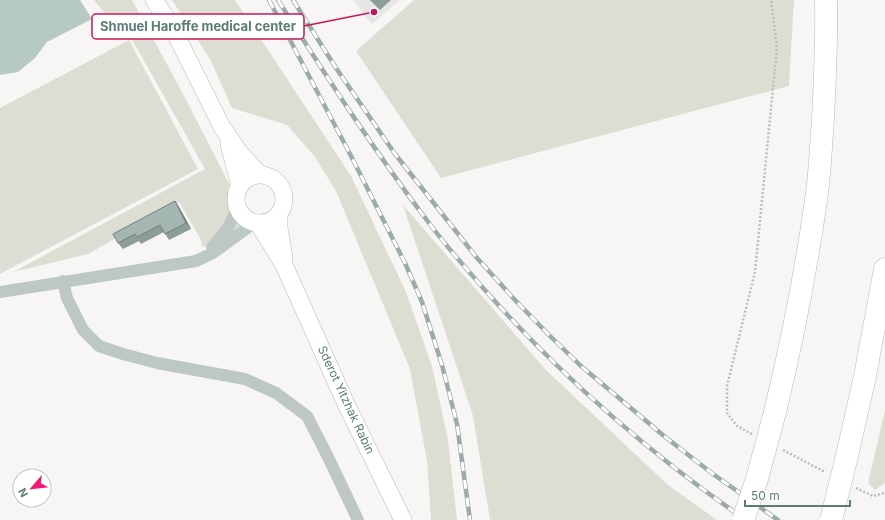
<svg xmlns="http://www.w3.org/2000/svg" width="885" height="520" viewBox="0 0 885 520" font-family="Inter,sans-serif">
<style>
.built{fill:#e6e7e5}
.green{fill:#ddded3}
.water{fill:#b6cac3}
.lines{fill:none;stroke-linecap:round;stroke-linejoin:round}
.secondary-casing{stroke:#adbbb8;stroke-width:18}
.highway-casing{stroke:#b1bbb8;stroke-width:23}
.path{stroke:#b8bfbe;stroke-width:2.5;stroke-dasharray:2 2;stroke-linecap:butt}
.street{stroke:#bdc8c5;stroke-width:12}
.secondary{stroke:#fff;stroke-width:17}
.highway{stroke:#fff;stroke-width:22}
.rail-casing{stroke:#9baca8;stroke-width:4.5}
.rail{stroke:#fff;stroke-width:3;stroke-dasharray:9;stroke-linecap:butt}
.highway-bridge-casing{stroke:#b1bbb8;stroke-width:23;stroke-linecap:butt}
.highway-bridge{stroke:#fff;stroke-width:22}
.wall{fill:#8d9d99}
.shaded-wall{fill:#737f7d}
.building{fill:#a4b6b2;stroke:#737f7d}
.labels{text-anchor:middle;stroke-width:4;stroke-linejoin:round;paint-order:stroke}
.street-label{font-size:12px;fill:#5c7d76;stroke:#fff}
.leader{fill:none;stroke:#c2185b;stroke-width:1.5}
.callout-dot{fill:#c2185b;stroke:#fff;stroke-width:1.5}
.callout{fill:#fff;stroke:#c2185b;stroke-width:1.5}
.callout-label{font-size:13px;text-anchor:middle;font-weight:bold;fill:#5c7d76}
</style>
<rect width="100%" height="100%" fill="#f8f6f5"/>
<path class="built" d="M353 0H400L372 24Z"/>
<path class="green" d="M94 0H132L182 92 253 230 223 243 202 247 201 240 179 202 88 254 13 272 205 169 130 36 125 39Z
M172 0H235L351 176 406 292 432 366 448 440 457 520H431L427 461 410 369 336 191 315 157 287 125 232 108 211 61Z
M414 0H794L789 86 441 178 356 51Z
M129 40 198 169 0 274V108Z
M403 205 546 370 668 485 717 520H490L473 416Z
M885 410V483L875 490 868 483Z"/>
<path class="water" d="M0 0H80L92 19 47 42 35 58 18 72 0 75Z"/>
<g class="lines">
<defs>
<path id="secondary" d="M154 0 172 27 222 127 239 152 260 175
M229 144 240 186
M236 199a24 24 0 1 1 48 0a24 24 0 1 1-48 0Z
M279 214V228L284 258
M258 223 284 265 346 404 403 520"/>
<path id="highway" d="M775 412C792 342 806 271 816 200 820 173 821 146 823 118 825 79 827 40 826 0
M847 456 865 376 885 269"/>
</defs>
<use href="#secondary" class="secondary-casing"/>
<use href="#highway" class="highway-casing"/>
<path class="path" d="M752 434 737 426 727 413V386L755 272 777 47 771 0
M783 450 825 472
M856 488 873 496 885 493"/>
<path class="street" d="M212 247 228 228 237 208
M63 281 67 298 83 330 99 346 123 354 157 363 245 379 276 393 307 416 328 457 358 520
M0 292 196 261 213 253 254 223"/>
<use href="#secondary" class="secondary"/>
<use href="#highway" class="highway"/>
<defs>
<path id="rail" d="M269 0 350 154 405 263 422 302 442 365 457 424 470 520
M278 0C326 76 375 152 429 223 446 246 465 267 484 289 561 376 650 454 746 520
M293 0 336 68 395 154 477 258 515 300 549 335 581 366 664 436 713 474 778 520"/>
</defs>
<use href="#rail" class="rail-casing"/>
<use href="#rail" class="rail"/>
<defs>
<path id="highway-bridge" d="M743 520 757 479 775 412
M831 520 847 456"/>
</defs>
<use href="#highway-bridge" class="highway-bridge-casing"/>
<use href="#highway-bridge" class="highway-bridge"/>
</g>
<path class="wall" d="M370 0H391L380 10Z
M175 201 179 207 191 229 169 240 164 232 141 244 139 241 123 249 118 243Z"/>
<path class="shaded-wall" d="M175 201 179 207 191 229 186 223Z"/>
<path class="building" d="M175 201 186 223 165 234 160 225 137 237 135 234 118 243 113 234Z"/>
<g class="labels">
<g class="street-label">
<text transform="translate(346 400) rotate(65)" y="4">Sderot Yitzhak Rabin</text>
</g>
</g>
<path class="leader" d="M374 12L304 26"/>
<circle class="callout-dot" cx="374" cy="12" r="4"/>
<rect class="callout" x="92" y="14" width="212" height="25" rx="4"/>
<g class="callout-label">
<text x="198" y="31">Shmuel Haroffe medical center</text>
</g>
<g transform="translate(32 488) rotate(242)"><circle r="19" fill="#ffffff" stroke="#becbc8"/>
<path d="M0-3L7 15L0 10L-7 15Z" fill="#f31a73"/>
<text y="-6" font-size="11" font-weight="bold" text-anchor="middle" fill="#5c7d76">N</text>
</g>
<path d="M745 500v6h105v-6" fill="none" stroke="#5c7d76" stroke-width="2"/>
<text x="751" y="500" font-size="12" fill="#5c7d76" stroke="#ffffff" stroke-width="3" paint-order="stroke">50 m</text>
</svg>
